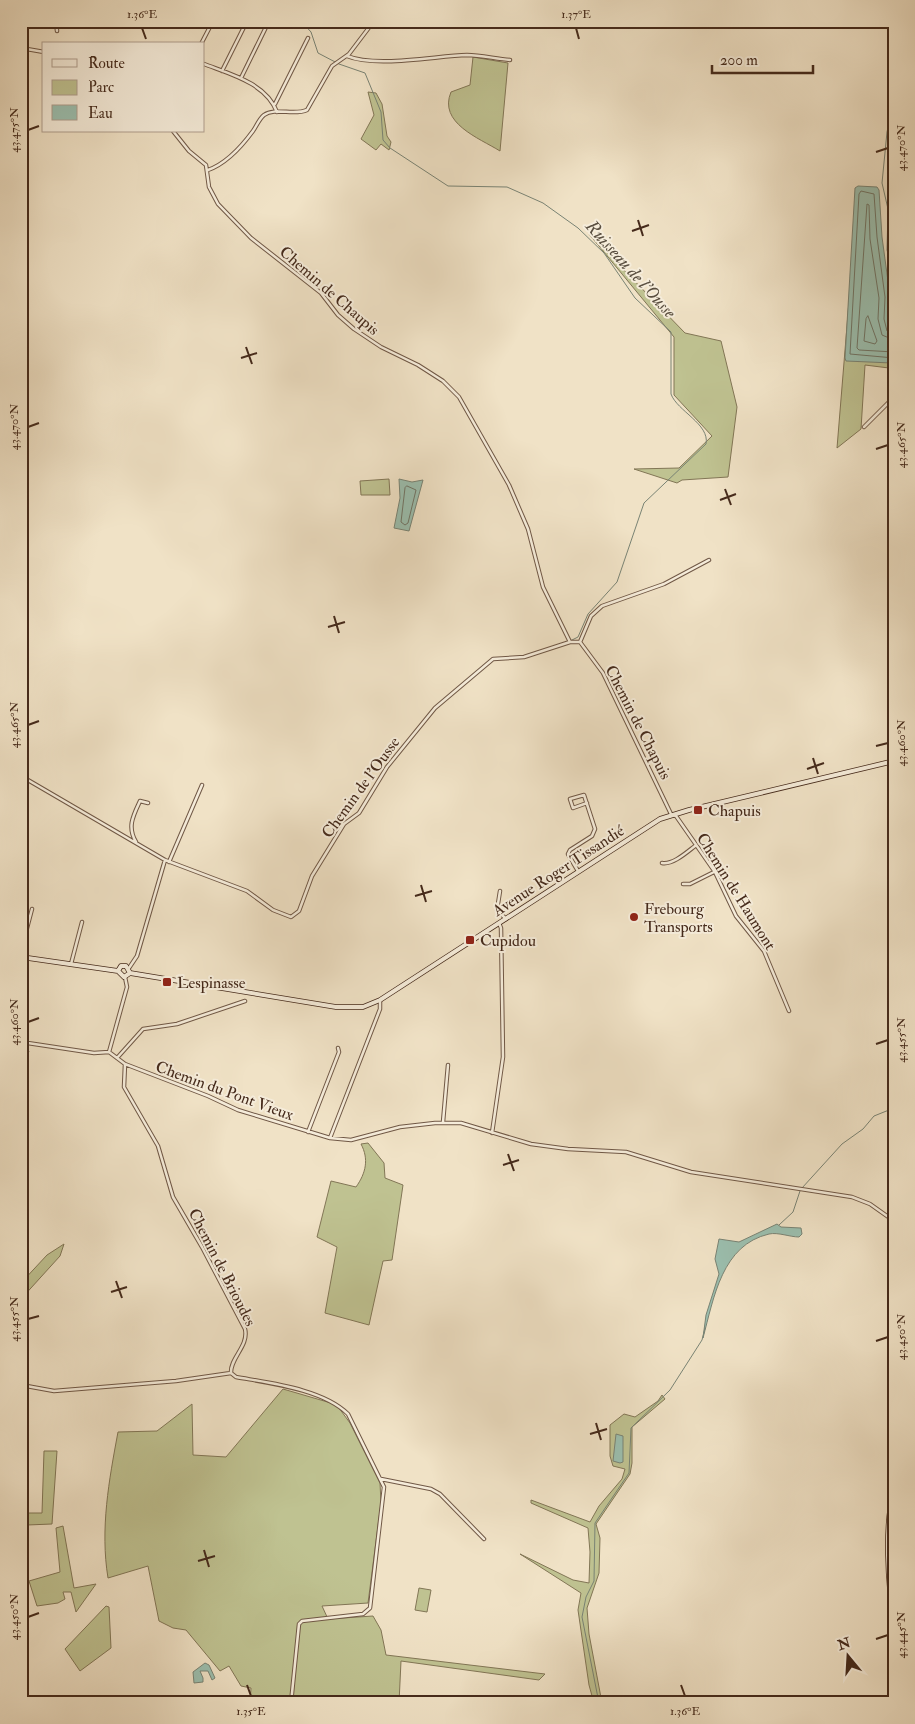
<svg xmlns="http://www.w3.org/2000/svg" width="915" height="1724" viewBox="0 0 915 1724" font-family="'IM FELL Double Pica',serif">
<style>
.green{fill:#bfc291;stroke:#827656}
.water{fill:#9bbfaf;stroke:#798374}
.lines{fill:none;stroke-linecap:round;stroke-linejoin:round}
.shore{stroke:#707465;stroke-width:1}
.stream{stroke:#798374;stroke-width:1}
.street-casing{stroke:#705846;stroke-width:4.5}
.secondary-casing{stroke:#452a1b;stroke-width:5.5}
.street{stroke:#f5ecda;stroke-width:2.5}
.secondary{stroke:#f5ecda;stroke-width:4}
.ticks{fill:none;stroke:#452a1b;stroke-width:2}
.poi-dot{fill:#8f2418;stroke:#f5ecda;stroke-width:2}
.labels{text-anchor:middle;stroke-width:4;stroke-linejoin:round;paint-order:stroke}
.street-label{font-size:16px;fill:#452a1b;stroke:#f5ecda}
.poi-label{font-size:16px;fill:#452a1b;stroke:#f5ecda;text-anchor:start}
.water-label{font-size:18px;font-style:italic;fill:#5a4f40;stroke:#f5ecda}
.neatline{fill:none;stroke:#452a1b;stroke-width:2}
.ticks-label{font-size:12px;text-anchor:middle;fill:#452a1b}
</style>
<rect width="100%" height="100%" fill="#f0e2c6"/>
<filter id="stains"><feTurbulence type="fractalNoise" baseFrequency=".004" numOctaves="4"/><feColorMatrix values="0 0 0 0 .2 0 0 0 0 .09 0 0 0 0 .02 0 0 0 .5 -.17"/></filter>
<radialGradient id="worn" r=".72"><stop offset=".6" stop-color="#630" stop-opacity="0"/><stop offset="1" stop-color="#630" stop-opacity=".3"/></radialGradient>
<path class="green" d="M473 57 508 63 500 151C479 138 438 123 451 92L470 85Z
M894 90V148L888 143Z
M368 92 376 93 382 104 387 136 391 142 389 150 381 144 376 150 361 139 374 115Z
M589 234 685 333 721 341 737 407 728 477 682 480 677 483 634 469 679 468 712 436 674 395V337Z
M851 277 894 285V385L889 368 865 365 861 429 837 448Z
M389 479 390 495H361L360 481Z
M21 1049 29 1051 21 1076Z
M368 1143 384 1163 385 1178 403 1185 392 1260 383 1261 369 1325 325 1313 337 1247 317 1237 331 1181 356 1187C366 1173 369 1159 361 1144Z
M64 1244 60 1256 21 1299V1283L47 1255Z
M283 1389 331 1403 339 1408 350 1423 380 1483 381 1503 368 1603 322 1606 328 1619 373 1616 381 1630 386 1655 545 1674 539 1680 401 1661 399 1703H250L251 1688 241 1686 229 1666 220 1671 186 1630 173 1628 159 1621 148 1566 108 1578C100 1529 109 1480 118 1432L157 1431 192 1404 193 1455 226 1457Z
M662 1395 665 1399 632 1427V1463L630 1474 596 1524 600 1538 599 1573 587 1608 589 1634 602 1703H594L589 1685 578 1610 581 1593 520 1554 573 1580 589 1583 590 1552 588 1528 531 1503V1500L590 1522 599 1506 622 1479 625 1469 613 1466 610 1456V1425L624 1414 635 1417 658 1401Z
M44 1451H57L52 1524 27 1525 21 1542V1507L28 1513H42Z
M63 1526 74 1588 96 1584 76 1612 71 1592H63L65 1599 58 1603 37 1606 29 1581 60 1572 56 1528Z
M419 1588 431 1590 427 1612 415 1610Z
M106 1606 109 1607 111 1648 80 1671 65 1649Z"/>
<path class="water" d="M858 186 877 187 879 190 882 237 890 296 889 319 894 348 892 363 846 361 845 358 855 188Z
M399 479 412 482 423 480 409 531 394 528 400 498Z
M777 1224 781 1227 801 1228 802 1234 799 1237C790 1237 778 1232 769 1234 722 1245 714 1297 703 1338L706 1315 719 1274 715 1259 719 1239 739 1242Z
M616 1434 623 1436V1462L620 1463 613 1461Z
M205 1663 209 1665 215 1678 212 1680 208 1671H200L203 1678V1682L194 1683 193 1672Z"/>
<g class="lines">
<path class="shore" d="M868 316 877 341 875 344 864 341 866 319Z
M894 334 887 331 884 319 885 297 877 237 874 194 861 191 859 194 850 354 894 358
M894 340 882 335 878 319 879 298 870 239 869 205 867 204 857 348 859 350 894 352
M407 486 416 490 408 523 405 525 401 522 405 488Z"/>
<path class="stream" d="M301 21 311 32 318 53 339 64 365 73 381 112 383 140 390 148 448 186 507 187 543 203 578 228 604 253 635 298 671 332V394C677 411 710 424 706 444L644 503 617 582 588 614 578 637 570 641
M894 100 887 132 882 183 888 209 887 250 891 265 890 280 893 292 894 322
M802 1188 842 1144 863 1129 874 1116 894 1108
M779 1225 793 1212 800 1191
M599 1703 582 1617 586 1597 594 1581 595 1523 629 1473 631 1428 670 1390 702 1340 705 1328"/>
<defs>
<path id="street" d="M56 21 57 31
M201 44 213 21
M21 48 44 52
M347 56C376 68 435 56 467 55 481 55 496 59 510 60
M204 64C230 74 266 83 277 112
M222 71 247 21
M241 78 269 21
M275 104 308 38
M173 131 189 151 206 165 209 187 218 204 251 238 321 293 338 315 354 329 381 347 418 365 443 381 459 397 509 485 528 529 543 587 570 642
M208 170C225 164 242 146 253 131 256 127 259 119 264 115 275 107 294 116 307 110L332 66 349 54 374 21
M864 427 894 397
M580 642 603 673 671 814 676 816 715 872 736 916 764 951 789 1011
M580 642 591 616 602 606 664 584 709 560
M21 776 165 860 247 891 273 910 291 917 299 911 312 876 344 824 359 813 387 767 435 708 493 659 524 657 570 642H580
M136 842C127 827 133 816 140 801L148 803
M169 862 202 785
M662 863C673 865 687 852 695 846
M578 871 568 854 570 850 592 836 595 829 584 795 570 799 573 808 587 803
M683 884H690L714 872
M500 891 497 910 506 919
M21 951 32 909
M71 964 82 922
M129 968 137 956 165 860
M125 977 127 987 109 1052 125 1064 124 1087 158 1146 173 1197 202 1247 245 1329C249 1346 230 1358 231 1373L236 1377C269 1383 323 1389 348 1414L384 1487 370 1608 363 1614 302 1621 299 1624 291 1703
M21 1042 94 1053 109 1052
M117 1058 143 1029 177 1024 245 1001
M125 1064 208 1096 238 1110 330 1138 351 1140 400 1127 435 1123H461L531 1144 568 1149 626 1152 691 1172 852 1197 870 1204 894 1221
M443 1122 448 1065
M308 1132 339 1052 338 1048
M492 1133 503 1057 501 928 499 923
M330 1138 380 1009V1000
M21 1385 54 1391 176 1381 231 1373
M381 1479 431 1489 440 1494 484 1539"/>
<path id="secondary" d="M21 957 118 971
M118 971 121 966H126L130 973
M118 971 124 977 130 973
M130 973 336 1007H363L380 1000 660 819 689 810 894 761
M894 1491C884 1524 888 1586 894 1620
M892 1703V1661L894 1649"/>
</defs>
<use href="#street" class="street-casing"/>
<use href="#secondary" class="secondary-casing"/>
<use href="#street" class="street"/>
<use href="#secondary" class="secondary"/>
</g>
<path class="ticks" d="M142 28 146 39M576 28 579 39M28 130 39 126M876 152 888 148M638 220 643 236M632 231 649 225M246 347 252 364M241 358 257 353M28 427 39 423M876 449 888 445M725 489 731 505M720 500 736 494M334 616 339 633M328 627 345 622M28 725 39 721M876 746 888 743M813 758 818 774M807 769 824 763M421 885 426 902M415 896 432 891M28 1022 39 1018M876 1044 888 1040M508 1154 514 1171M503 1165 519 1160M116 1281 122 1298M111 1292 127 1287M28 1319 39 1316M876 1341 888 1337M596 1423 601 1440M590 1434 607 1429M204 1550 209 1567M198 1561 215 1556M28 1617 39 1613M876 1639 888 1635M247 1685 251 1696M681 1685 685 1696"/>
<g class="poi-dot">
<rect x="693" y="805" width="10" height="10" rx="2.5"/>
<circle cx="634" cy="917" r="5"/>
<rect x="465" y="935" width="10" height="10" rx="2.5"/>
<rect x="162" y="977" width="10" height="10" rx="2.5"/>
</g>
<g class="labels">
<g class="street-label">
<text transform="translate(330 290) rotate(41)" y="6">Chemin de Chaupis</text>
<text transform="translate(639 722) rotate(63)" y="6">Chemin de Chapuis</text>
<text transform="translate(360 787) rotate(-54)" y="6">Chemin de l'Ousse</text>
<text transform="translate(558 870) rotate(-33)" y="6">Avenue Roger Tissandié</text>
<text transform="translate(737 891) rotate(58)" y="6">Chemin de Haumont</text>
<text transform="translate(225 1090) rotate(20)" y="6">Chemin du Pont Vieux</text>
<text transform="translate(223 1267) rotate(63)" y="6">Chemin de Brioudes</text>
</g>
<g class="poi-label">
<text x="708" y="816">Chapuis</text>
<text x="644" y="914">Frebourg<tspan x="644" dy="18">Transports</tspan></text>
<text x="480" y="946">Cupidou</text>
<text x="177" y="988">Lespinasse</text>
</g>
<g class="water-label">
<text transform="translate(631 269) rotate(48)" y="6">Ruisseau de l'Ousse</text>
</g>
</g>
<rect width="915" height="1724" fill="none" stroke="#f0e2c6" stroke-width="55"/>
<rect x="42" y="42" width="162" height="90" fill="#f5ecda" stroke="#af9e8e"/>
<rect x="52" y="59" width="25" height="8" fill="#f5ecda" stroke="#af9e8e"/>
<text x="88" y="68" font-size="15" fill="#452a1b">Route</text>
<rect x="52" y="80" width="25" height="15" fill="#bfc291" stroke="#af9e8e"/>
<text x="88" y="92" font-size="15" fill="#452a1b">Parc</text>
<rect x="52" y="105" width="25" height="15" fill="#9bbfaf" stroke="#af9e8e"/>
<text x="88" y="118" font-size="15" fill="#452a1b">Eau</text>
<g transform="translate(848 1656) rotate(342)" stroke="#f5ecda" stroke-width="4" paint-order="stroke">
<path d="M0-4L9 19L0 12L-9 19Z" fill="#452a1b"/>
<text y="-8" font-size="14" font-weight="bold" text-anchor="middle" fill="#452a1b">N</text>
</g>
<path d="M712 65v8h101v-8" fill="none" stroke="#452a1b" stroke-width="2.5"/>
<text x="720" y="65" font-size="15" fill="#452a1b" stroke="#f5ecda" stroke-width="4" paint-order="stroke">200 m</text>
<rect x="28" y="28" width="860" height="1668" class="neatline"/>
<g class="ticks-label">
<text x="142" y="18">1.36°E</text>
<text x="576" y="18">1.37°E</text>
<text transform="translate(14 130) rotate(-90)" y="4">43.475°N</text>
<text transform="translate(901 148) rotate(-90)" y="4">43.470°N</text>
<text transform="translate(14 427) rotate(-90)" y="4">43.470°N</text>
<text transform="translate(901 445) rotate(-90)" y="4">43.465°N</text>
<text transform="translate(14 725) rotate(-90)" y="4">43.465°N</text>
<text transform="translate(901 743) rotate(-90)" y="4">43.460°N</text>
<text transform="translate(14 1022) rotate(-90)" y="4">43.460°N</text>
<text transform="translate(901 1040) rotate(-90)" y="4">43.455°N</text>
<text transform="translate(14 1319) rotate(-90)" y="4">43.455°N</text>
<text transform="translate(901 1337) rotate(-90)" y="4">43.450°N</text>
<text transform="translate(14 1617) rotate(-90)" y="4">43.450°N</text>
<text transform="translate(901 1635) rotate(-90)" y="4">43.445°N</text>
<text x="251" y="1715">1.35°E</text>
<text x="685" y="1715">1.36°E</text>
</g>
<rect width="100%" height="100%" filter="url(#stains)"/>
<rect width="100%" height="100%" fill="url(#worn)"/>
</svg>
